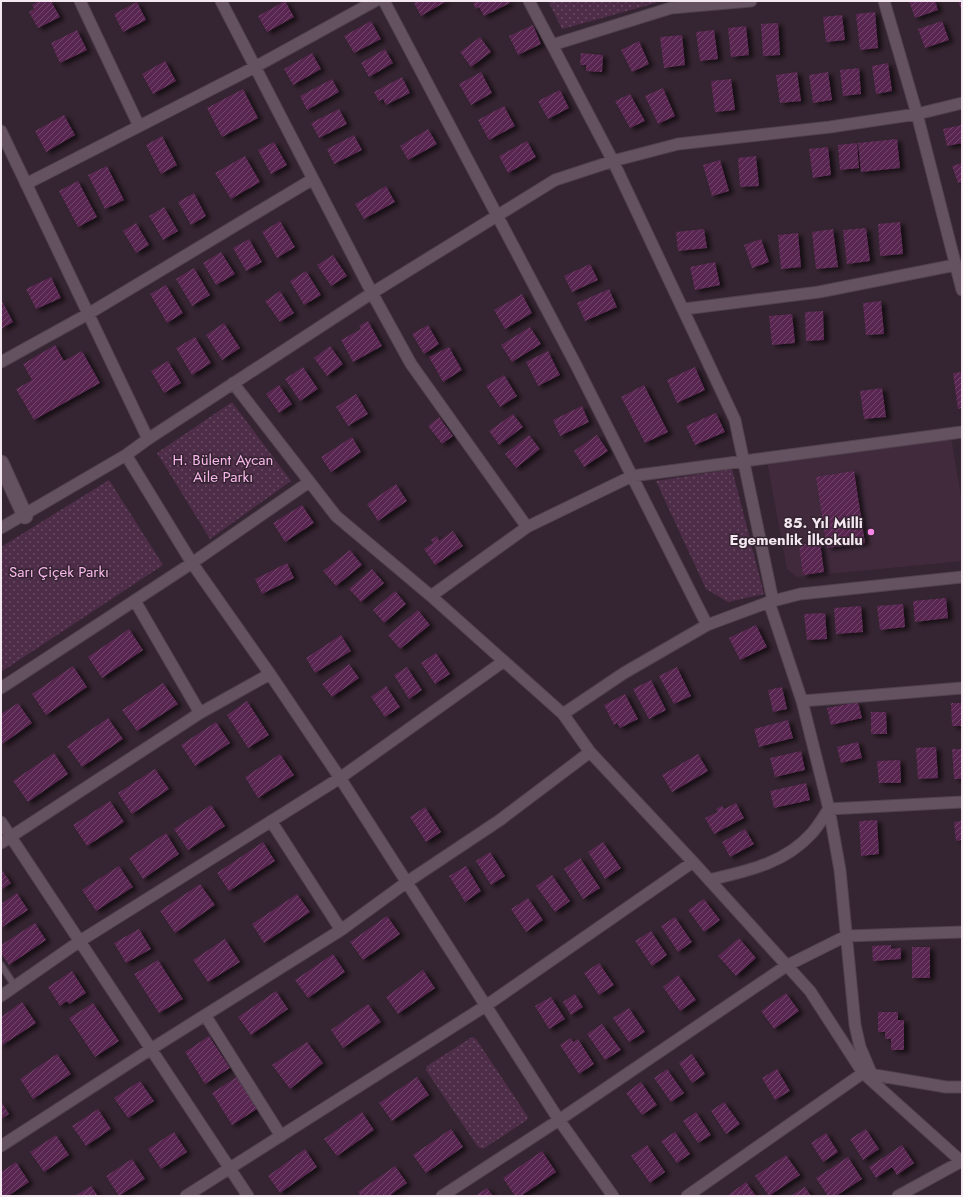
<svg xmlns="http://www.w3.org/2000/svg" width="963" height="1197" viewBox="0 0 963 1197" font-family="Jost,sans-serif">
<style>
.built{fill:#402a3c}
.grass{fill:url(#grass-dots)}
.building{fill:url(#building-hatch);filter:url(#shadow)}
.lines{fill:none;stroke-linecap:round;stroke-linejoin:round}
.service-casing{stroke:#50414d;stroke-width:8}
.minor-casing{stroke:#50414d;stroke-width:13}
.secondary-casing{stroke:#50414d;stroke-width:17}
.service{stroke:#655261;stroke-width:5.5}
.minor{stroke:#655261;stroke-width:11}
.secondary{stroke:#655261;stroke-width:15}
.poi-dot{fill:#fa87e6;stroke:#352431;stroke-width:1.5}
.labels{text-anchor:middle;stroke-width:3;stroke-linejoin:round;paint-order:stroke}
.park-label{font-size:15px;fill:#f8b8eb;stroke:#352431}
.poi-label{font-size:15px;font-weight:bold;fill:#f3e7f0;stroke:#352431;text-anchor:end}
</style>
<defs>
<pattern id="grass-dots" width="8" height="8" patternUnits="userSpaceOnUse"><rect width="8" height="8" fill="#4e2d48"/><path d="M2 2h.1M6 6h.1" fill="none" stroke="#684b63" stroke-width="1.8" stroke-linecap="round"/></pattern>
<pattern id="building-hatch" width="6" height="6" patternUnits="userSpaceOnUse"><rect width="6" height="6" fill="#592851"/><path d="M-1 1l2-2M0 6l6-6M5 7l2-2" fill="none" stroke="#71476a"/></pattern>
<filter id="shadow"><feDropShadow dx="4.5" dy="2.5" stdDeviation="2" flood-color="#0009"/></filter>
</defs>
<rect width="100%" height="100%" fill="#352431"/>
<path class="built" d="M951 437 962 503V561L797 577 787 569 767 461Z"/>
<path class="grass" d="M548 1H655L656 3 562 29Z
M232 402 291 481 210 539 157 453Z
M732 469 764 594 728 602 706 589 656 481Z
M109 480 163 565 1 672V547Z
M472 1037 476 1039 528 1117 527 1120 483 1149 478 1147 426 1070 427 1066Z"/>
<path class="building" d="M39 1H51L60 17 38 28 29 12 34 9 32 5Z
M285 1 294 17 267 32 258 16Z
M413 1H447L421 16Z
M477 1H509L510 3 484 16 479 7 476 9 473 3Z
M909 1H935L938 10 915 18Z
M958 1H962V12Z
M137 2 146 20 123 32 114 14Z
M875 12 878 48 860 50 856 14Z
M842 15 845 40 826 42 823 17Z
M371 21 381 39 354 53 344 36Z
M942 21 949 40 925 48 918 29Z
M778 23 780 55 763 56 761 24Z
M533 25 541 44 518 55 509 36Z
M746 26 749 55 731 57 728 28Z
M77 30 87 50 60 63 51 43Z
M714 30 718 59 700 61 696 32Z
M682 35 685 65 664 68 660 37Z
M480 37 491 52 471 67 460 52Z
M639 41 649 64 632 72 621 50Z
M385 49 393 63 369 77 361 63Z
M312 53 321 69 293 85 284 69Z
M581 53 603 55 602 72 586 71V65H580Z
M165 61 176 81 153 94 142 74Z
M888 63 892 91 876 94 872 66Z
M859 68 861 94 843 96 840 70Z
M481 72 492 93 471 105 459 84Z
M797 72 801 101 780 103 776 75Z
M828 72 832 100 813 103 809 75Z
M402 77 410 93 386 105 383 99 379 101 374 92Z
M332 79 339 92 307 110 300 96Z
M731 79 735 110 715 112 711 81Z
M663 88 675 116 658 124 645 96Z
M243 89 258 118 222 137 207 108Z
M560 90 569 108 548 119 538 101Z
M630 94 645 121 630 128 615 101Z
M504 106 515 126 489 140 478 120Z
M339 109 347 124 319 138 311 123Z
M64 115 75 135 46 152 35 131Z
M962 125V143L947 146 943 129Z
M428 129 437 144 408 160 400 146Z
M354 135 362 150 334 164 327 149Z
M162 136 177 165 161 174 146 145Z
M897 139 900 168 861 172 858 143Z
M527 141 536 157 508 173 499 156Z
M274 142 287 165 271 174 258 150Z
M857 143 859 168 840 170 838 145Z
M828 147 831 175 813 178 809 149Z
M245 156 260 182 231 199 215 173Z
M756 156 759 186 740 187 738 158Z
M720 160 729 191 712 196 703 165Z
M962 163V182L958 183 952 166Z
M107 166 124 200 105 209 88 175Z
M78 181 97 217 78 227 59 191Z
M386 186 395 202 364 219 355 204Z
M194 193 206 216 191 225 178 202Z
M164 207 178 231 163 240 149 216Z
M280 221 295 247 277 258 262 232Z
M900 222 903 254 880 256 878 224Z
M136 223 149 245 136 253 123 231Z
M866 228 870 261 847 264 843 230Z
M704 229 707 248 678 251 676 232Z
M833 229 838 267 816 269 812 232Z
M798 233 801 267 781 269 778 235Z
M249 239 262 262 246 271 233 248Z
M761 239 769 262 752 268 744 245Z
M221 252 235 274 216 285 203 263Z
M333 255 347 276 331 286 317 265Z
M715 262 720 285 695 290 690 267Z
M590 264 598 280 572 292 564 276Z
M194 268 210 295 192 306 176 279Z
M306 271 321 295 304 305 290 281Z
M51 277 61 298 36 309 26 289Z
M166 285 183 313 167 323 150 294Z
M609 289 617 307 585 321 577 303Z
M280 291 294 313 280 322 265 301Z
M522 294 532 313 505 329 494 310Z
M1 299 13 322 1 329Z
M881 301 884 334 866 335 863 303Z
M823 311 824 340 806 341 805 312Z
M792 314 795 343 772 345 769 316Z
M368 321 382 346 353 362 341 340 361 329 359 326Z
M224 323 240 348 222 360 206 335Z
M428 325 439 344 424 354 412 334Z
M530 327 541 344 512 362 501 345Z
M195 337 211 363 192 375 176 348Z
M55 345 64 361 82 351 100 383 34 420 16 389 32 380 23 364Z
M330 346 343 364 327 376 314 358Z
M449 347 462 370 443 382 429 357Z
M548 351 560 375 538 386 526 362Z
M168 361 181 383 164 393 151 371Z
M303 367 318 389 300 401 285 379Z
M695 367 705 390 677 403 667 380Z
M962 372V408L958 409 953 373Z
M504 375 517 396 500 407 486 386Z
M279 385 292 404 279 413 266 394Z
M644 385 668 432 645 443 621 397Z
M882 388 886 417 864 419 860 391Z
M356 394 368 414 348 426 336 407Z
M582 406 589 422 560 436 553 420Z
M716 413 725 432 695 445 686 426Z
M513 414 523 427 499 445 489 431Z
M439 417 453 436 442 444 428 426Z
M529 435 540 449 516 468 505 454Z
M597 435 608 451 584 467 574 451Z
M352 437 361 452 331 472 321 457Z
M854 471 865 543 827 548 816 477Z
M396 484 407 501 378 521 367 504Z
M302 505 314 523 285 542 273 523Z
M453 531 463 546 435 565 424 549 433 543 431 540 437 536 439 541Z
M820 542 824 572 803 575 799 545Z
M350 550 362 565 336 586 323 571Z
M287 563 294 578 262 594 255 579Z
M372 569 384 583 361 602 349 589Z
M395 591 406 604 384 623 373 610Z
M946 598 948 618 915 622 913 601Z
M903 604 905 627 880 630 877 606Z
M861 606 863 632 836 634 834 608Z
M418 610 430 625 400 649 388 635Z
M825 613 827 639 807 640 804 614Z
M756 625 767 647 740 660 729 638Z
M129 629 143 650 102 678 88 657Z
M341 635 351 651 315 673 306 658Z
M436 653 450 674 435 684 421 663Z
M349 664 359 678 332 697 322 684Z
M73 666 87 687 46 715 32 694Z
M407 667 422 690 409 699 394 675Z
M677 667 691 696 674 704 659 676Z
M651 680 666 710 649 719 633 689Z
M163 683 178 704 137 731 122 710Z
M386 686 400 707 385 717 371 697Z
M782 687 787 709 773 712 768 690Z
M625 694 638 719 620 728 617 723 614 725 604 705Z
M247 701 269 735 248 748 227 715Z
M858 702 862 718 831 725 827 708Z
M18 703 32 723 1 745V714Z
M951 703H962V726H952Z
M871 712H886L887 734H871Z
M108 718 123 739 82 767 67 746Z
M788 720 793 738 759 747 754 729Z
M216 722 230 743 195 766 181 745Z
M858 742 862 758 841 763 837 747Z
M936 747 938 778 918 779 916 748Z
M952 749H962V779H954Z
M801 751 805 770 775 777 770 758Z
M54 753 68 774 28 802 13 781Z
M280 754 294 775 258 798 245 777Z
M698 754 708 771 672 792 662 775Z
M900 760 901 783H879L877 761Z
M155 769 169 789 132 814 118 793Z
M806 783 810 800 774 808 770 791Z
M110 801 124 822 87 846 73 825Z
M736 803 744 818 714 834 705 818 718 812 716 809 722 806 724 809Z
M211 805 225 826 188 850 174 829Z
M425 807 441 832 426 842 410 817Z
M877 820 879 854 861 856 859 821Z
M962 821V840L956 841 954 822Z
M745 829 754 844 730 857 722 842Z
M166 833 179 854 143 879 129 858Z
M263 842 275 861 229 891 217 873Z
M603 842 621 868 605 879 588 852Z
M490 852 505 876 491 885 476 861Z
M580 858 600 888 583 899 564 869Z
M119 866 133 887 96 911 82 890Z
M466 866 481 891 465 902 449 876Z
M1 869 11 883 1 890Z
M552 875 570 901 555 912 536 886Z
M200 884 215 905 175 933 160 911Z
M17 893 28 910 1 928V904Z
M297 894 310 912 264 943 252 924Z
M528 898 543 920 526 932 511 909Z
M704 899 720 920 704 932 688 910Z
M387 916 400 934 363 960 350 942Z
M675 917 692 942 678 952 661 926Z
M35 923 46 940 9 965 1 953V945Z
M139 929 151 949 126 963 114 943Z
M651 931 667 955 652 966 635 941Z
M739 938 756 958 736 976 718 956Z
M225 939 240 962 208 982 193 960Z
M891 945V949L901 948V959L873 961 872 946Z
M912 947H930V978H912Z
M333 954 345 972 308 998 295 980Z
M158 960 183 999 159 1013 134 974Z
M599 963 614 985 599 995 584 973Z
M423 970 435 988 398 1014 386 997Z
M72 971 86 993 69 1004 67 1001 60 1006 48 987Z
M678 975 696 1000 680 1011 663 987Z
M276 991 288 1009 251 1035 238 1017Z
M786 993 799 1011 774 1029 761 1011Z
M575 994 583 1007 571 1015 563 1002Z
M551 997 565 1019 549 1029 535 1006Z
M22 1002 36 1023 1 1046V1017Z
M93 1003 119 1041 95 1057 69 1018Z
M368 1004 381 1022 343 1048 331 1030Z
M629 1008 645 1032 629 1042 613 1018Z
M878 1012H898V1020H904V1050H891V1039H885V1032H878Z
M602 1024 621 1050 605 1060 587 1034Z
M209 1036 230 1068 205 1084 185 1052Z
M571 1038 573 1042 578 1039 594 1064 579 1074 560 1045Z
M307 1042 323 1063 290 1089 272 1065Z
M57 1054 71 1074 33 1099 20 1079Z
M692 1054 705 1074 692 1083 679 1063Z
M667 1069 684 1093 671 1102 654 1078Z
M777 1069 790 1091 775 1100 762 1078Z
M237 1077 257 1109 232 1125 212 1093Z
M417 1077 429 1095 392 1121 379 1103Z
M140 1081 154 1101 128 1118 114 1098Z
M641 1082 657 1105 642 1115 626 1093Z
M1 1101 9 1114 1 1119Z
M724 1102 740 1124 726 1134 711 1111Z
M98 1109 111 1129 86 1146 72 1126Z
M362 1112 374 1130 337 1156 324 1139Z
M696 1112 711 1135 698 1143 683 1121Z
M451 1129 463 1147 426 1173 413 1155Z
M866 1129 879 1149 863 1160 850 1139Z
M174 1132 187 1152 161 1169 148 1149Z
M675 1132 690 1154 677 1163 661 1141Z
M826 1133 838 1152 823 1162 811 1143Z
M56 1135 69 1155 44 1172 30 1152Z
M647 1145 665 1172 650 1183 631 1156Z
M902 1145 914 1163 897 1175 892 1167 876 1178 869 1167Z
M305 1149 317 1167 280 1193 268 1176Z
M542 1151 556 1172 521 1196H515L503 1178Z
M786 1155 800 1175 769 1196 755 1176Z
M848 1157 862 1179 836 1196H828L816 1178Z
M132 1159 145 1179 119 1196 106 1176Z
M16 1162 29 1182 8 1196H2L1 1172Z
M395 1166 407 1183 389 1196H361L358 1192Z
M746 1182 756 1196H727Z
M91 1186 98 1196H75Z
M805 1187 811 1196H790Z
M487 1188 493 1196H475Z"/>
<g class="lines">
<defs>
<path id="service" d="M1 965 15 986"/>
<path id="minor" d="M80 1 139 126
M221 1 372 293 411 364 527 527
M384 1 576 365 707 625
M529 1 613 161 735 420 773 601
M884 1 917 114 962 290
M552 45 671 8 751 1
M1 131 148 439
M26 184 255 67 375 1
M684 309 819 292 955 265
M1 362 88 314 313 179
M233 383 336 516 431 596 563 714 590 752 693 862 810 991 863 1073 962 1162
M126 455 192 563 270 674 340 778 559 1120 613 1196
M1 528 126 455 148 439 372 293 555 180 613 161 678 144 830 127 917 114 962 103
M431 596 527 527 632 476 962 432
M135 601 200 713
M769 602 802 701 829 809 840 870 855 1025 860 1047 872 1075
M1 688 192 563 309 482
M802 701 962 688
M563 714 624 673 707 625 769 602 800 594 962 577
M271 821 341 930
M1 822 248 1196
M1 843 200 713 270 674
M709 880C746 871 784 864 811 834 818 827 823 817 829 809L962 802
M1 996 80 941 340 778 504 661
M205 1015 281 1136
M1 1146 151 1049 341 930 407 882 500 820 590 752
M186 1196 487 1005 693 862
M442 1196 559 1120 786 966 846 936 962 932
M687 1196 863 1073 946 1087H962
M898 1196 962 1161"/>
<path id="secondary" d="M1 463 25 516"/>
</defs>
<use href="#service" class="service-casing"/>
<use href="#minor" class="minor-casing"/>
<use href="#secondary" class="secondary-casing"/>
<use href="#service" class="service"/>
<use href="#minor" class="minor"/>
<use href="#secondary" class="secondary"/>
</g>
<circle class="poi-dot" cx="871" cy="532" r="4"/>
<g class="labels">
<g class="park-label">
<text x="223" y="465">H. Bülent Aycan<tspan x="223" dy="17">Aile Parkı</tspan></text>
<text x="59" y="577">Sarı Çiçek Parkı</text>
</g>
<g class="poi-label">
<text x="863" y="528">85. Yıl Milli<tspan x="863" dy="17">Egemenlik İlkokulu</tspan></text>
</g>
</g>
<rect width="963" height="1197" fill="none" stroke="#f3e7f0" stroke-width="4"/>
</svg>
